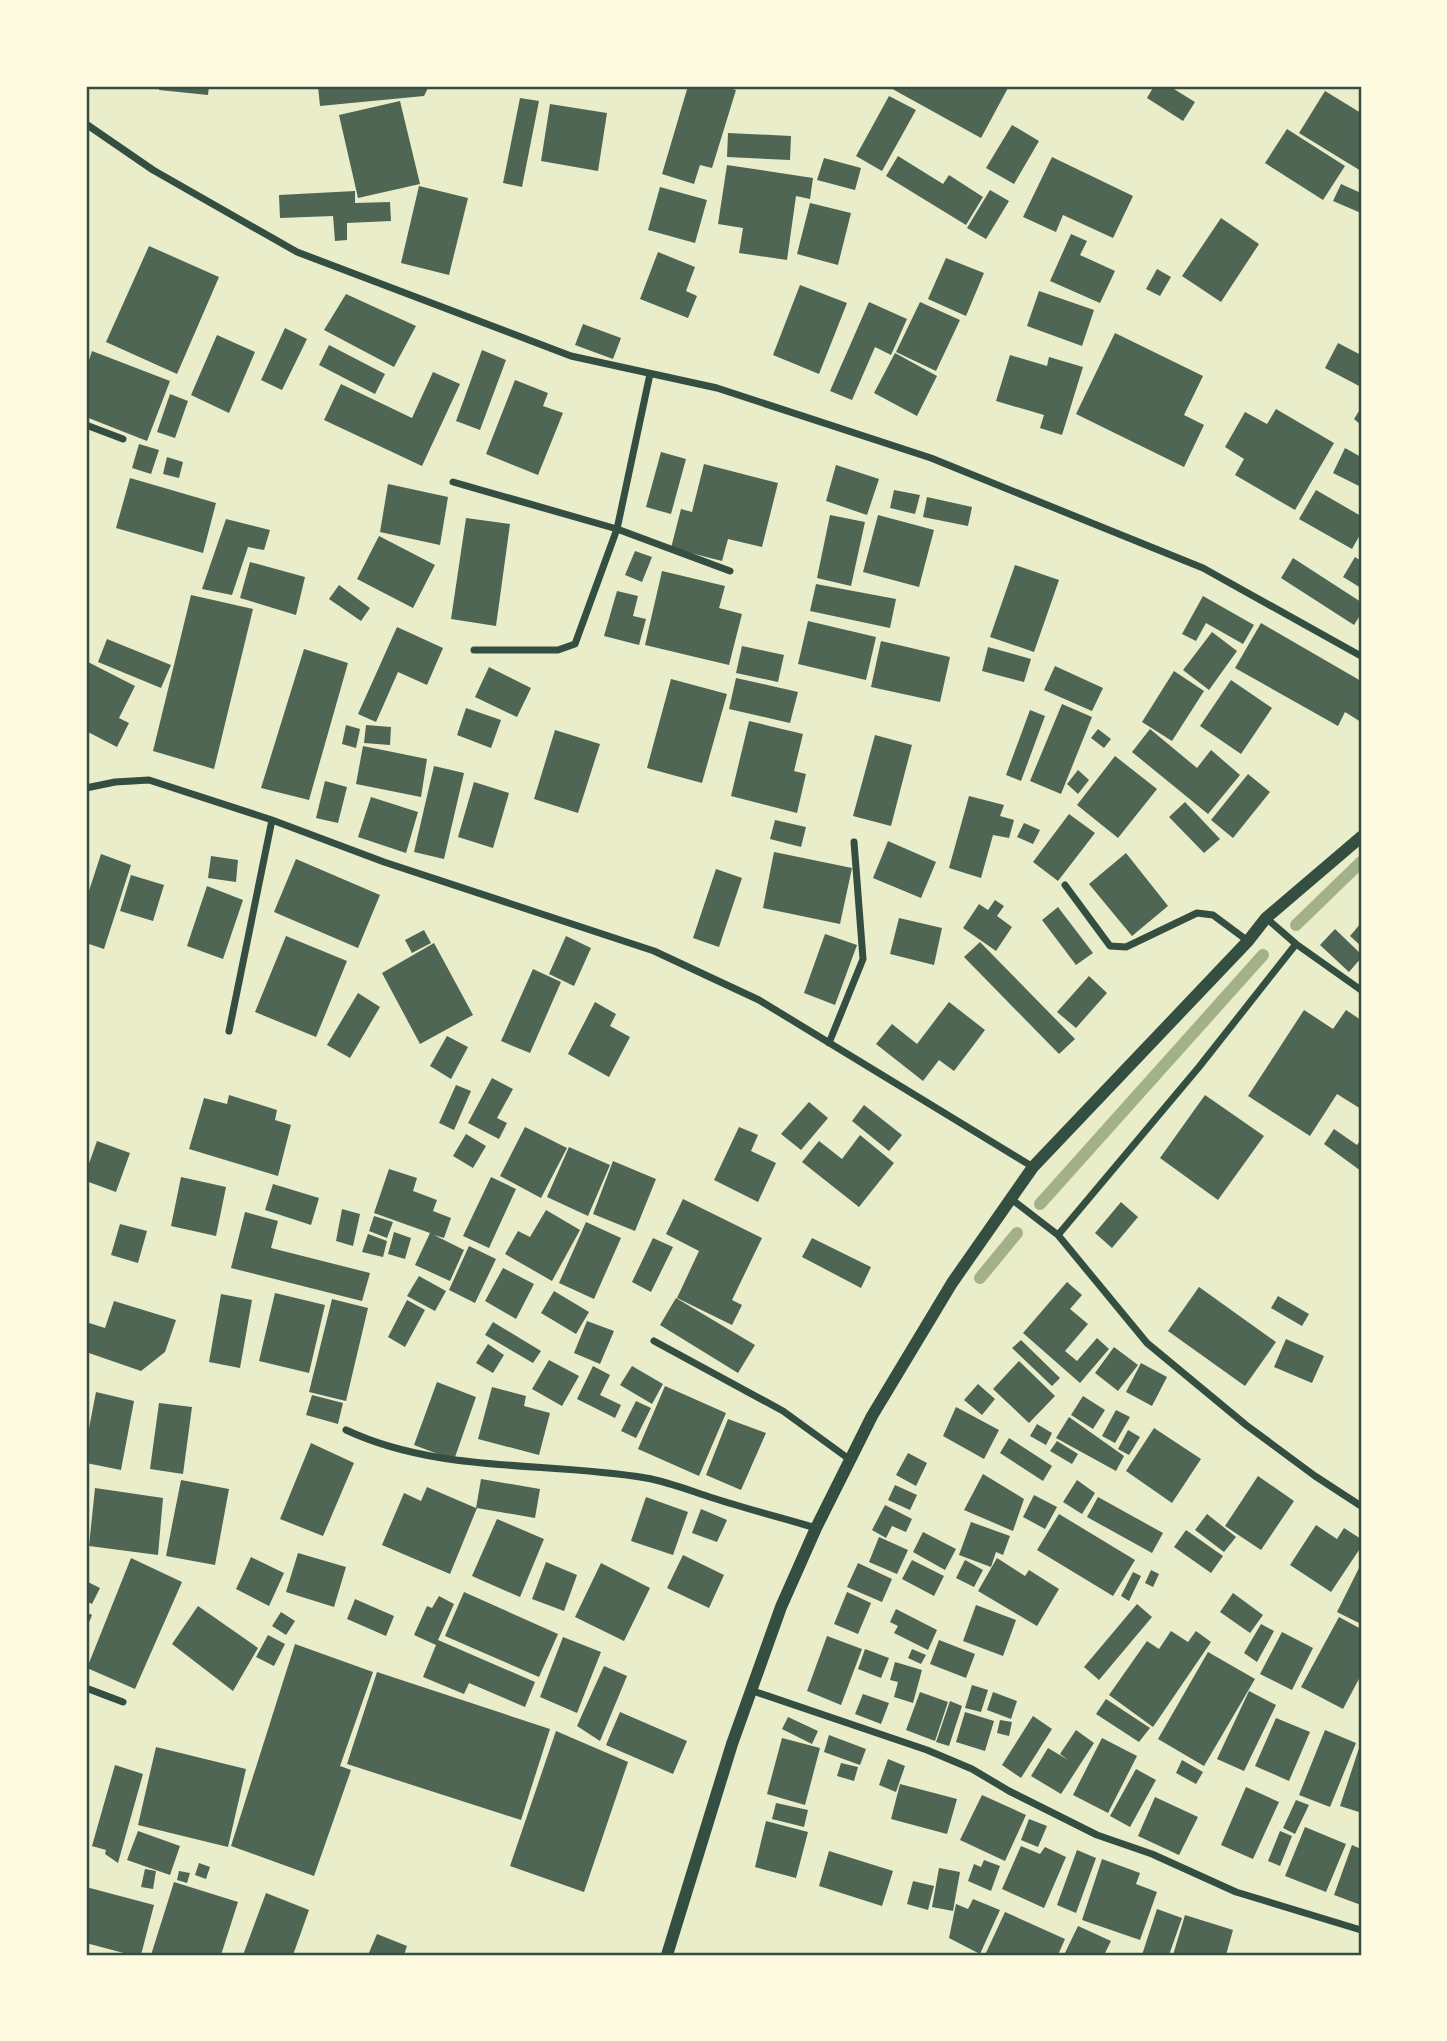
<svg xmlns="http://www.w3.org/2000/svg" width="1447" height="2041" viewBox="0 0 1447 2041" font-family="Ubuntu,sans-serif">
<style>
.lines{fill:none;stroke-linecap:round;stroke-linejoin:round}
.stream{stroke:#a3b18a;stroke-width:12}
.building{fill:#4f6655}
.minor{stroke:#344e41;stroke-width:7}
.tertiary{stroke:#344e41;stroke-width:12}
.neatline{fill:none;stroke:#344e41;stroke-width:2.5}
</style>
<rect width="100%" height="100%" fill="#e9edc9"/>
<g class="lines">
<path class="stream" d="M1296 925 1361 862
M1040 1204 1263 955
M980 1278 1017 1233"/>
</g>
<path class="building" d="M160 86H209L208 95 159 90Z
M318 86H429L424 96 320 106Z
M688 86H721L736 90 712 168 700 165 694 184 662 174Z
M887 86H1009L981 138Z
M1154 86H1169L1195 102 1183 121 1147 98Z
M1325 91 1361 113V171L1299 133Z
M889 96 916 110 882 171 856 156Z
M520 98 539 101 522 187 503 183Z
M400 101 420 184 358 198 339 115Z
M550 104 607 113 598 171 541 161Z
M1012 125 1039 141 1014 184 986 168Z
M1287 129 1345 166 1323 200 1265 163Z
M728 133 791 136 790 160 727 157Z
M898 156 943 184 949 175 983 197 966 225 886 176Z
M1052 157 1133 196 1113 238 1063 215 1056 232 1023 217Z
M824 158 861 168 855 190 817 180Z
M727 165 813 178 810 199 796 196 787 260 739 253 743 228 718 224Z
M1341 184 1361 193V213L1333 201Z
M419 186 468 198 449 275 401 263Z
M660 187 707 200 695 243 648 230Z
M990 190 1009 201 986 239 967 228Z
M355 191V203L390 202 391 221 347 223V240L335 241 333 216 280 218 279 195Z
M810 203 851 213 838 265 797 254Z
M1221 218 1259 244 1221 302 1182 276Z
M1071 234 1087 241 1080 255 1115 271 1100 303 1050 281Z
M149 246 219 277 177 374 106 342Z
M658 252 695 267 686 291 697 296 688 318 640 299Z
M946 258 984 273 966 316 928 299Z
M1157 269 1171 277 1160 296 1146 289Z
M800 285 847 303 819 374 773 355Z
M1039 291 1094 310 1082 346 1027 326Z
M346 294 416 326 394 367 324 330Z
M869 302 907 319 891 355 875 347 852 400 830 391Z
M920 302 960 320 936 371 896 352Z
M583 324 621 338 613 359 575 345Z
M285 328 307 339 282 390 261 380Z
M1115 333 1203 376 1184 415 1204 425 1184 467 1076 414Z
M217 335 255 352 229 413 191 395Z
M1338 343 1361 355V387L1325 368Z
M329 345 385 374 375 394 319 365Z
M482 350 506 360 480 430 456 421Z
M92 351 170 381 147 441 86 417V369Z
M895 353 937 376 917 416 874 393Z
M1010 355 1047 366 1049 357 1083 367 1062 435 1040 428 1044 415 996 401Z
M433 372 460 384 422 466 324 420 341 384 412 418Z
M515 380 548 393 543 406 563 413 538 475 486 454Z
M170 394 188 401 175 438 157 432Z
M1361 408V425L1354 419Z
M1276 409 1334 443 1295 510 1235 475 1244 459 1225 447 1245 412 1267 424Z
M139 444 159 450 151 474 132 468Z
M1345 448 1361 457V487L1333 473Z
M661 452 686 459 671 514 646 507Z
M167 457 183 462 179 478 163 474Z
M704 464 778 483 762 547 728 539 722 561 671 548 681 509 692 512Z
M836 465 879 479 867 515 826 501Z
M130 478 216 503 203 553 116 528Z
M388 484 448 497 440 545 380 532Z
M894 490 920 495 915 514 890 508Z
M1316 490 1361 516V533L1352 549 1299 519Z
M927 497 972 507 968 526 923 517Z
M830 515 865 522 851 586 817 578Z
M878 515 934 530 919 587 863 572Z
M466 518 510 524 496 626 451 619Z
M226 519 270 530 264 550 248 547 232 595 202 589Z
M379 536 435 565 413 608 357 579Z
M635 551 652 557 642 582 625 575Z
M1355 557 1361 561V588L1343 577Z
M1293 558 1361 602V614L1354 625 1281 578Z
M250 562 305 577 296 615 240 598Z
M1015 565 1059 580 1034 652 990 637Z
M662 571 725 586 719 608 742 614 729 665 645 645Z
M816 584 896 599 890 628 810 611Z
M339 585 370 608 361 621 329 599Z
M617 591 638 596 633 616 646 619 639 645 604 636Z
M191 595 253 609 214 769 153 751Z
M1203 596 1254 625 1243 644 1206 623 1196 641 1182 634Z
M808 621 876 637 866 680 798 664Z
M1261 623 1361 681V722L1345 712 1338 726 1235 668Z
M397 627 443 648 427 685 398 672 376 722 358 714Z
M1212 632 1237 651 1209 690 1183 670Z
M107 639 171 665 161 688 98 662Z
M881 641 950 657 940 702 871 687Z
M742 646 784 655 778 682 736 673Z
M988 647 1031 659 1024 682 982 671Z
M304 649 348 663 309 800 261 788Z
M86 661 135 686 119 718 129 723 117 747 86 731Z
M1055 666 1103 688 1092 711 1044 690Z
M489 667 531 688 517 717 475 697Z
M1174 671 1204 691 1172 741 1142 722Z
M736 678 798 692 790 723 729 709Z
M671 679 727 694 702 783 647 768Z
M1231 680 1272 708 1241 754 1200 726Z
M1062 704 1092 717 1061 794 1030 781Z
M466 708 501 720 491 748 457 735Z
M1030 710 1045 716 1021 781 1006 775Z
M749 721 803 734 794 771 806 774 797 813 731 796Z
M346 725 360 729 356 748 342 744Z
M366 725 391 727 390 745 364 743Z
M1098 729 1111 739 1104 748 1091 738Z
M1150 729 1197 768 1211 750 1240 775 1208 814 1132 752Z
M555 730 600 744 578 813 534 799Z
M875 735 912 745 891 826 853 816Z
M363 746 427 759 421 797 356 784Z
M1115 756 1157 789 1118 838 1077 805Z
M434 766 464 773 444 859 414 852Z
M1078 770 1089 780 1078 794 1067 784Z
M1248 774 1270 792 1233 838 1211 820Z
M325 781 347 787 338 823 316 818Z
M474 782 509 793 493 848 458 837Z
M969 796 1004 805 1000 816 1014 820 1009 838 993 835 981 878 949 868Z
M371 797 418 812 406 853 358 837Z
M1185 802 1220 839 1204 853 1169 817Z
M1069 814 1095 833 1058 881 1033 862Z
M775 820 806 827 801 847 770 839Z
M1024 823 1040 830 1033 844 1017 837Z
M888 841 936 862 921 898 873 878Z
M774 852 852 868 840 924 763 908Z
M1126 853 1168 906 1132 936 1089 884Z
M101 854 131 865 104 949 86 943V900Z
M211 856 238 860 236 882 208 878Z
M296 859 380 895 358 948 274 912Z
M716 869 742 878 719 947 693 938Z
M131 875 164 885 153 921 120 911Z
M207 886 243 900 223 959 187 946Z
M995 900 1004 906 997 916 1012 927 996 951 963 928 979 904 988 910Z
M1058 907 1093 953 1076 965 1042 920Z
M899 918 942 928 934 965 890 954Z
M1361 923V946L1350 936Z
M1335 929 1361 954V958L1349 972 1320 945Z
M424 930 431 943 412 953 405 940Z
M825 934 857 945 835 1005 804 993Z
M286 936 347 961 316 1037 255 1012Z
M566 936 591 948 574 986 549 974Z
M980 942 1075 1039 1059 1054 964 957Z
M434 943 473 1015 420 1044 382 973Z
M533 969 561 982 530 1053 501 1041Z
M1089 976 1107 993 1076 1028 1057 1012Z
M358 993 380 1007 350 1058 327 1045Z
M595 1002 616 1014 610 1026 630 1037 609 1077 568 1054Z
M949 1002 985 1030 954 1071 939 1060 923 1081 876 1044 892 1024 917 1044Z
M1304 1010 1333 1029 1346 1010 1361 1020V1109L1337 1094 1310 1136 1248 1096Z
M447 1036 468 1047 451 1079 430 1066Z
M492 1078 513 1089 497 1118 507 1123 499 1139 468 1123Z
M456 1085 471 1091 454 1130 439 1123Z
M229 1095 277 1110 275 1120 291 1125 278 1176 189 1149 204 1098 227 1104Z
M1205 1095 1264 1136 1218 1200 1160 1158Z
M809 1102 828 1118 801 1150 781 1134Z
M864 1105 902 1135 889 1151 852 1121Z
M525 1127 567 1148 541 1198 500 1176Z
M739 1127 758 1135 751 1151 776 1163 758 1202 714 1180Z
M1334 1129 1357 1145 1361 1139V1171L1324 1144Z
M466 1134 486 1146 473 1168 453 1156Z
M860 1135 894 1163 859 1207 802 1162 819 1141 842 1159Z
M97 1141 130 1153 116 1192 86 1181V1172Z
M569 1147 610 1165 588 1216 547 1197Z
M613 1161 656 1179 635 1231 593 1214Z
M389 1169 417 1178 413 1191 437 1200 433 1211 451 1218 444 1238 434 1235 464 1250 450 1281 415 1265 430 1233 374 1213Z
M181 1177 226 1187 216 1236 171 1226Z
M491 1177 516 1189 489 1248 463 1236Z
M273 1184 319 1198 311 1225 265 1210Z
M683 1199 762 1238 732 1300 742 1305 732 1325 677 1298 699 1251 666 1234Z
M1121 1202 1138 1217 1112 1248 1095 1233Z
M342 1209 360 1214 353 1246 336 1241Z
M546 1210 580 1230 552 1281 505 1254 518 1231 530 1237Z
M245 1212 278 1221 271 1248 370 1273 362 1301 231 1268Z
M374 1216 393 1222 387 1238 369 1231Z
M586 1222 621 1238 594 1299 559 1283Z
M120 1224 147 1231 138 1263 111 1255Z
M394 1232 411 1238 405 1259 388 1254Z
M368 1234 387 1241 383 1257 362 1252Z
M653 1238 673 1247 651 1292 632 1282Z
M812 1238 871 1267 861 1288 802 1257Z
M469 1246 496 1259 475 1303 449 1290Z
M503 1268 534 1284 516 1319 485 1301Z
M419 1276 446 1291 435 1311 407 1296Z
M1067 1282 1082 1295 1070 1309 1088 1324 1065 1351 1077 1361 1097 1338 1109 1349 1080 1383 1023 1333Z
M1199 1287 1276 1342 1245 1386 1168 1331Z
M554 1291 589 1312 576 1334 541 1313Z
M275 1293 325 1305 309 1373 259 1361Z
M221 1294 252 1300 240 1368 209 1362Z
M1278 1296 1309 1314 1302 1326 1271 1308Z
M676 1298 755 1345 738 1373 660 1325Z
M332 1299 368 1308 346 1401 309 1392Z
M407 1300 425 1310 405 1347 388 1337Z
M114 1301 176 1320 165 1352 141 1371 86 1352V1322L105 1328Z
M587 1321 614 1331 600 1364 574 1353Z
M493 1322 541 1351 533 1363 485 1335Z
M1286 1339 1324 1356 1312 1383 1274 1367Z
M1021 1340 1060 1378 1052 1386 1012 1348Z
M488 1344 504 1355 493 1373 476 1363Z
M1114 1347 1138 1365 1118 1391 1095 1373Z
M549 1360 579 1376 562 1406 532 1389Z
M1019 1361 1055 1396 1029 1423 993 1389Z
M1141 1363 1167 1377 1152 1406 1126 1392Z
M593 1366 610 1375 600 1395 621 1405 615 1418 577 1399Z
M632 1366 663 1384 652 1404 620 1385Z
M437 1382 476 1397 454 1460 414 1445Z
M978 1384 995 1399 982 1415 964 1400Z
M665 1386 726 1413 699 1476 638 1449Z
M492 1387 526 1396 524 1406 550 1413 539 1455 478 1439Z
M96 1392 134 1401 121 1470 86 1463V1444Z
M312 1395 343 1403 338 1424 306 1415Z
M1083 1396 1105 1410 1093 1429 1071 1415Z
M636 1401 651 1408 636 1438 621 1431Z
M159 1403 192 1407 183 1474 150 1469Z
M956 1407 999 1430 984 1459 943 1436Z
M1116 1410 1130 1417 1115 1443 1102 1436Z
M1069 1417 1124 1456 1116 1471 1056 1438Z
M728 1419 766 1433 741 1490 706 1475Z
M1037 1424 1052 1433 1046 1445 1030 1436Z
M1154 1428 1201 1459 1172 1503 1126 1471Z
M1128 1430 1140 1437 1129 1455 1118 1449Z
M1009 1438 1052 1466 1043 1481 1000 1453Z
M1057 1441 1078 1454 1072 1464 1050 1451Z
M311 1443 354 1463 323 1536 280 1519Z
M908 1453 927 1463 916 1486 896 1475Z
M983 1474 1024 1499 1013 1531 964 1510Z
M1258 1476 1294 1501 1261 1550 1225 1526Z
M481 1479 540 1489 535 1518 477 1508 450 1574 382 1545 404 1493 421 1501 427 1487 476 1508Z
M181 1480 229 1489 215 1565 166 1556Z
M1077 1480 1095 1493 1082 1514 1063 1502Z
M895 1485 917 1495 910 1510 888 1500Z
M95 1488 163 1498 158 1555 89 1546Z
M1034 1495 1057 1507 1045 1529 1023 1517Z
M646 1497 688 1512 673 1555 631 1541Z
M1098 1497 1163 1533 1152 1553 1087 1517Z
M885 1505 912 1519 906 1532 892 1526 886 1538 872 1530Z
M701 1509 727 1520 717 1542 692 1533Z
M1059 1514 1135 1560 1113 1596 1037 1550Z
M1207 1514 1236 1537 1224 1552 1195 1530Z
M497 1519 544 1539 520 1597 472 1576Z
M971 1522 1010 1536 1003 1555 996 1552 991 1567 959 1555Z
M1316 1525 1337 1539 1344 1528 1361 1539V1547L1331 1592 1290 1565Z
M1186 1530 1223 1556 1211 1573 1174 1547Z
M923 1532 956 1549 945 1570 913 1552Z
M879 1537 908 1550 897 1574 869 1562Z
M298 1553 346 1567 334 1607 286 1592Z
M683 1555 724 1575 709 1608 667 1588Z
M251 1557 284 1573 269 1606 236 1589Z
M131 1558 182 1582 135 1689 87 1668Z
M997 1558 1025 1576 1029 1570 1059 1589 1037 1626 978 1591Z
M912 1560 944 1576 934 1596 902 1579Z
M965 1560 983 1570 974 1587 956 1578Z
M546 1562 577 1575 564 1611 532 1599Z
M601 1563 650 1588 624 1641 575 1617Z
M858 1563 892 1579 882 1602 847 1587Z
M1361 1564V1624L1337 1612Z
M1151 1570 1159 1574 1153 1587 1145 1583Z
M1133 1572 1141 1576 1129 1601 1121 1596Z
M86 1581 100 1588 92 1604 86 1601Z
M464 1592 558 1634 539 1677 445 1636Z
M847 1592 871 1603 858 1634 834 1624Z
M1233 1593 1263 1615 1250 1633 1220 1612Z
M439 1596 454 1604 438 1640 535 1682 525 1707 469 1683 464 1694 423 1677 436 1645 414 1635 427 1606 432 1608Z
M355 1599 394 1616 386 1636 347 1619Z
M1137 1604 1152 1617 1099 1680 1084 1667Z
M976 1605 1016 1620 1003 1656 963 1641Z
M198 1606 258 1648 233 1691 172 1644Z
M896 1609 937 1630 928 1650 894 1633 898 1626 890 1622Z
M86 1612 92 1615 86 1630Z
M281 1612 295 1621 286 1635 272 1626Z
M1339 1617 1361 1629V1675L1343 1709 1301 1687Z
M1261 1624 1274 1631 1257 1662 1244 1653Z
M1171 1631 1188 1642 1196 1631 1211 1642 1153 1727 1109 1695 1147 1641 1159 1649Z
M1282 1632 1313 1648 1292 1690 1260 1674Z
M268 1635 285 1644 274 1666 256 1657Z
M827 1636 862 1649 841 1705 807 1691Z
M563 1637 601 1652 577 1713 540 1697Z
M939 1640 975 1654 966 1678 930 1664Z
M295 1644 373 1672 340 1766 351 1770 314 1876 231 1846Z
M865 1649 889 1658 881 1678 858 1669Z
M912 1649 926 1655 921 1664 908 1658Z
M1208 1652 1255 1679 1204 1766 1158 1739Z
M895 1662 922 1670 913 1703 894 1697 898 1682 890 1680Z
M604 1666 627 1676 600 1741 577 1726Z
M377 1672 550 1729 521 1820 347 1764Z
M972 1685 988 1690 981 1712 965 1708Z
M1249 1691 1276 1705 1244 1771 1217 1759Z
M920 1692 948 1702 935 1741 906 1730Z
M993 1692 1017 1701 1011 1719 987 1710Z
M863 1694 889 1703 881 1724 855 1714Z
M1106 1699 1150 1728 1139 1742 1096 1714Z
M950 1701 962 1706 949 1746 936 1742Z
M620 1712 687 1741 673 1774 606 1745Z
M965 1712 994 1721 985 1751 956 1742Z
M1033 1716 1052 1729 1021 1778 1002 1765Z
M788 1717 818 1731 812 1744 782 1729Z
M1276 1718 1310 1732 1289 1781 1255 1766Z
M1000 1720 1012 1722 1009 1736 997 1733Z
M1076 1730 1094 1743 1061 1794 1031 1776 1048 1748 1068 1760 1060 1754Z
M1325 1730 1356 1743 1330 1807 1299 1795Z
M556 1731 628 1762 584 1892 510 1866Z
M829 1735 866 1749 860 1765 824 1752Z
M782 1738 820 1748 805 1805 767 1794Z
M1102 1738 1137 1756 1108 1813 1073 1795Z
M1361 1742V1806L1359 1812 1340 1806Z
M156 1747 246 1769 228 1847 138 1825Z
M888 1759 905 1766 896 1792 879 1785Z
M1182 1760 1203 1772 1196 1784 1176 1773Z
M841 1763 858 1767 854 1781 837 1776Z
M115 1765 143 1774 118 1863 105 1854 106 1850 92 1846Z
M1136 1769 1156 1780 1130 1827 1110 1816Z
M900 1784 957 1799 947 1834 891 1819Z
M1246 1787 1279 1802 1253 1859 1221 1845Z
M982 1795 1026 1815 1005 1861 960 1840Z
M1155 1797 1198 1817 1179 1855 1138 1836Z
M1296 1800 1309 1805 1295 1834 1283 1828Z
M776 1803 808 1810 804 1827 772 1819Z
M1029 1819 1047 1826 1038 1847 1021 1840Z
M766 1821 808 1832 796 1878 755 1867Z
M1305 1827 1346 1844 1326 1892 1285 1876Z
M138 1831 180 1846 170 1875 127 1860Z
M1280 1831 1292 1836 1280 1866 1268 1861Z
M1352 1845 1361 1849V1905L1334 1895Z
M1021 1846 1040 1854 1045 1847 1066 1857 1044 1908 1002 1889Z
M1077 1850 1096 1858 1076 1913 1057 1905Z
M829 1851 893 1871 882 1906 819 1886Z
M1102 1859 1140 1873 1136 1884 1157 1892 1140 1940 1082 1920Z
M984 1860 1000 1866 991 1891 968 1881 974 1864 981 1867Z
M199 1863 210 1867 206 1879 195 1875Z
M939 1868 960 1872 953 1911 932 1907Z
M145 1869 156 1871 153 1889 141 1887Z
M179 1871 190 1873 187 1883 177 1880Z
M913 1881 934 1886 928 1910 907 1904Z
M174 1882 238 1902 221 1955H151Z
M86 1887 154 1905 141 1955H131L86 1943Z
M266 1893 309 1910 293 1955H243Z
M973 1899 1000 1910 980 1954 949 1938 956 1904 968 1909Z
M1157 1909 1182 1918 1169 1955H1142Z
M1005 1912 1065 1939 1058 1955H985Z
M1185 1915 1233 1930 1226 1955H1173Z
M1078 1926 1111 1941 1104 1955 1087 1953 1086 1955H1064Z
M377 1934 407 1946 404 1955H368Z"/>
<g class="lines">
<path class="minor" d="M86 124 153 170 297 252 571 356 717 388 931 458 1203 568 1361 656
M86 425 123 439
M453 482 617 529 730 571
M474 650H558L575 644 617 529 650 374
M86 788 115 782 149 780 272 820 384 862 654 951 759 1000 1033 1167
M1065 885 1110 946 1126 947 1197 913 1213 915 1248 941
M1266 918 1296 944 1361 990
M229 1031 272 820
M829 1043 863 959 854 842
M1010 1198 1058 1235 1147 1343 1246 1425 1315 1476 1361 1506
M1058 1235 1199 1067 1296 944
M654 1341 783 1411 849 1459
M346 1430C440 1474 547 1461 646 1478 669 1482 691 1491 713 1498 747 1509 782 1518 816 1528
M86 1688 123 1702
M750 1690 927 1750 972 1769 1009 1791 1097 1835 1152 1854 1236 1892 1361 1930"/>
<path class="tertiary" d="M667 1955 732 1744 781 1607 816 1528 872 1416 952 1283 1033 1167 1248 941 1266 918 1361 837"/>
</g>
<rect width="1447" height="2041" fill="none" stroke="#fefae0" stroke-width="175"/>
<rect x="88" y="88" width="1272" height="1866" class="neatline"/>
</svg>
